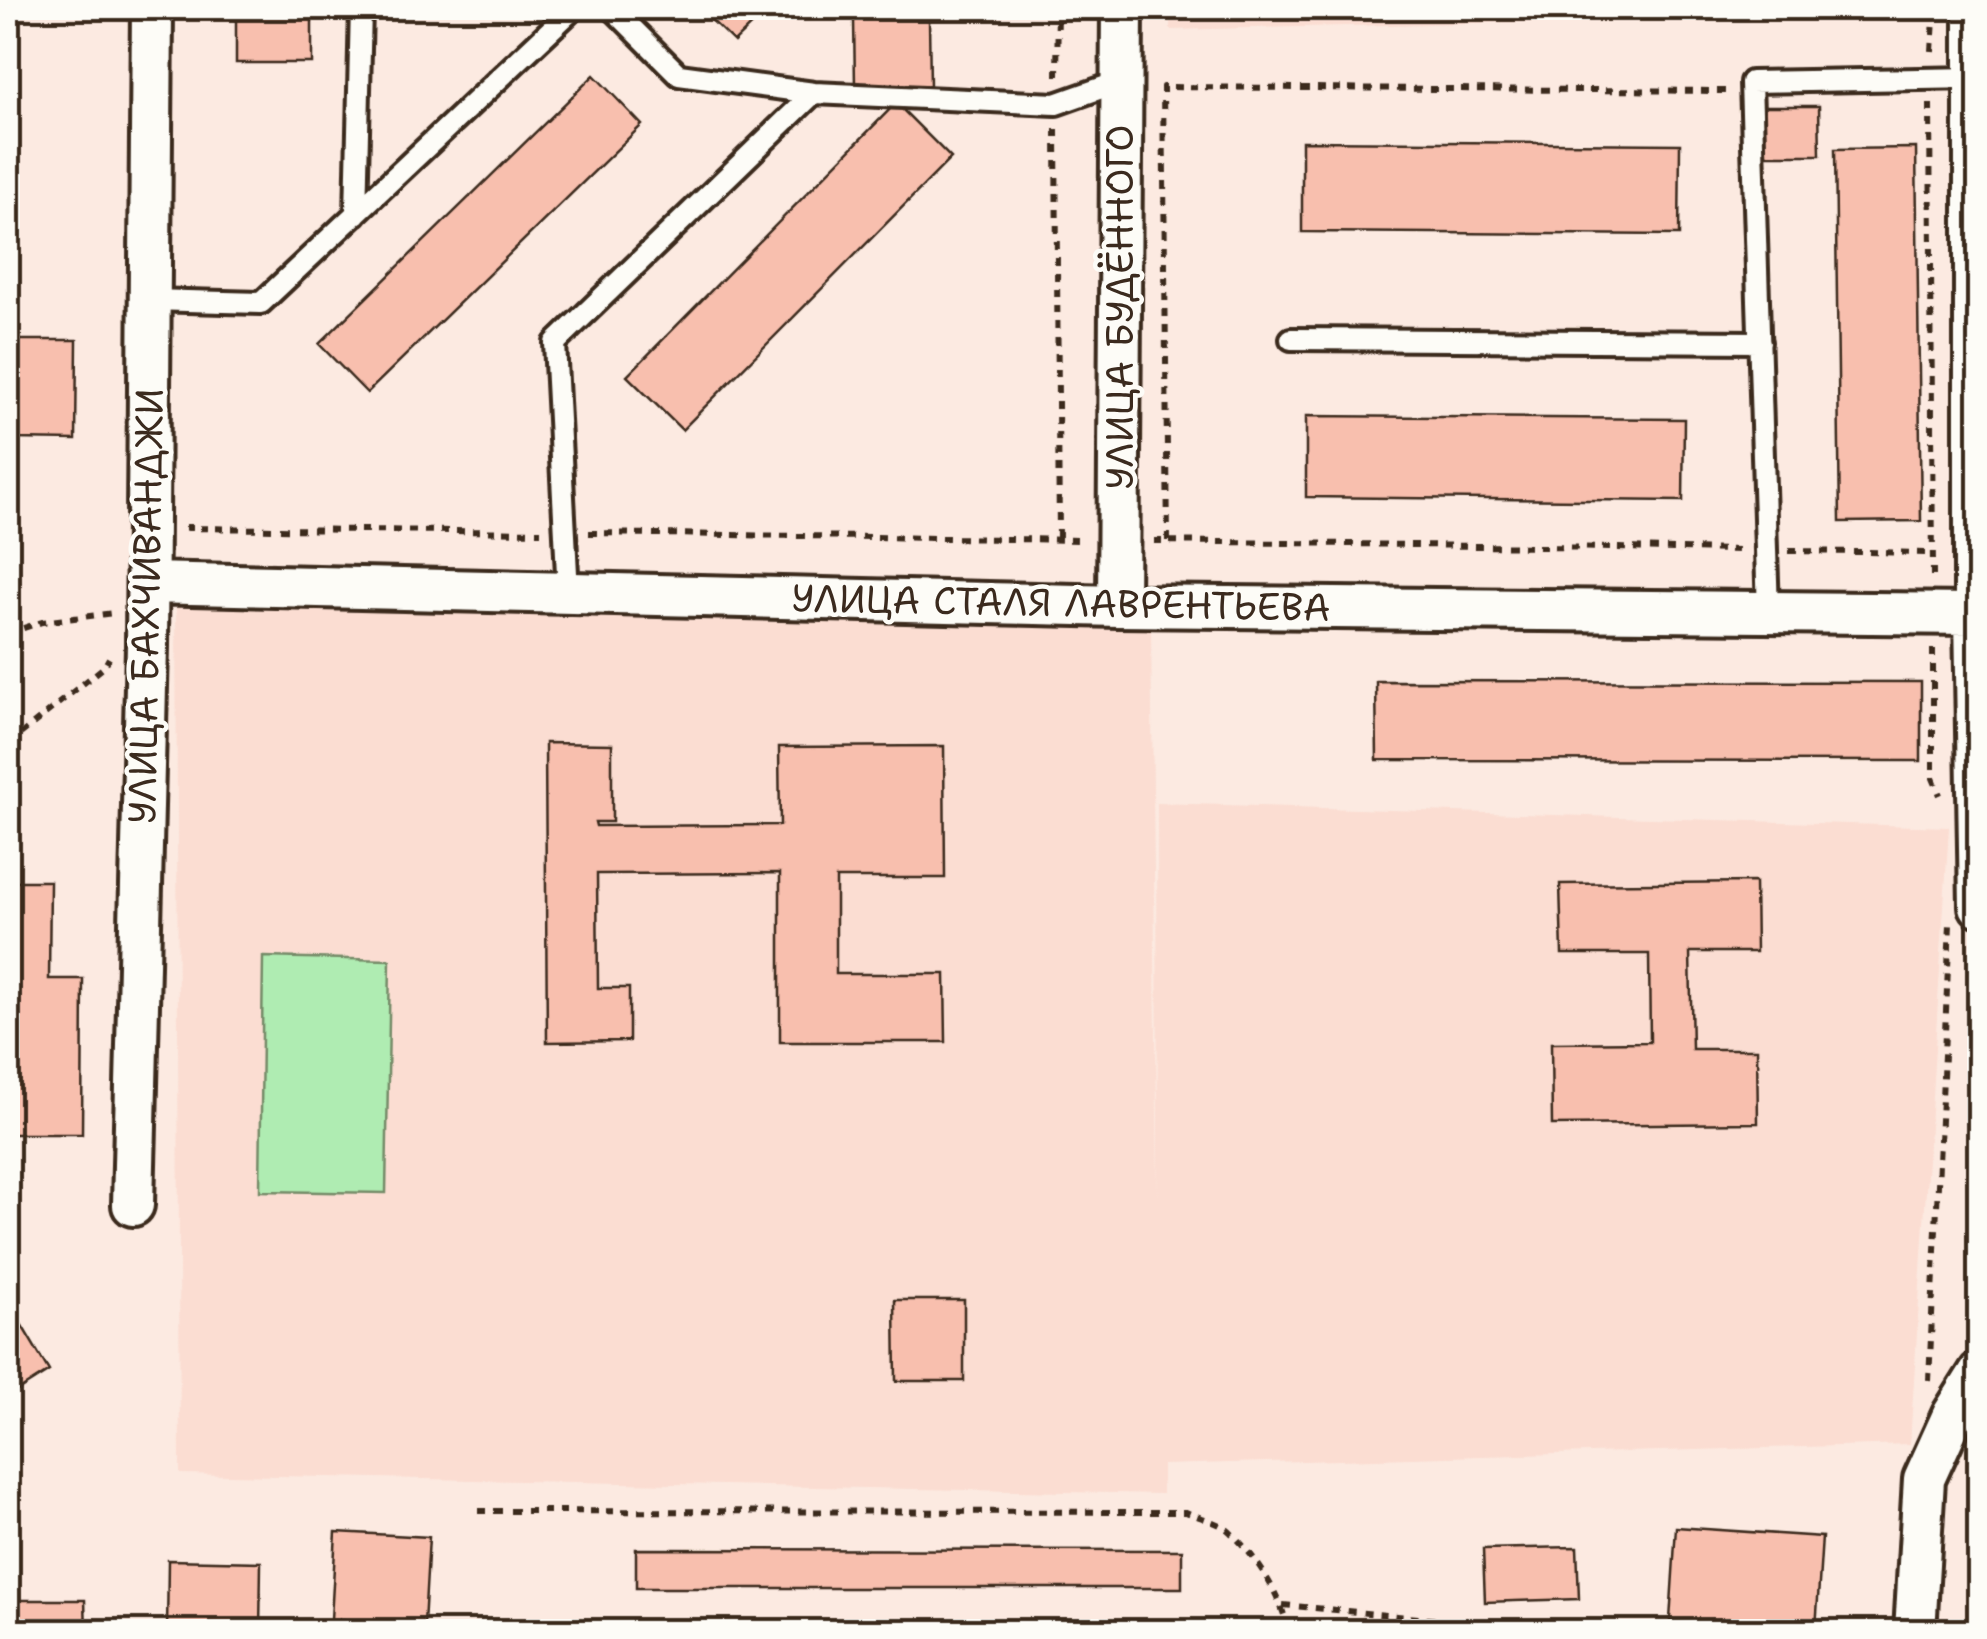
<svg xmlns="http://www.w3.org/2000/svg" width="1987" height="1639" viewBox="0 0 1987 1639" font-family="'Shantell Sans',sans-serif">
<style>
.built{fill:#fbddd2}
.green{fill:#afecb2;stroke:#758b68;stroke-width:2.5}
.building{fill:#f8bfae;stroke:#3b2a1e;stroke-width:2.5}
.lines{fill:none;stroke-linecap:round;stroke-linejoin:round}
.lane-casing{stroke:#3b2a1e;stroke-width:28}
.street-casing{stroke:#3b2a1e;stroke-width:48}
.path{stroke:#3b2a1e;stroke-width:6;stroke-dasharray:8 8;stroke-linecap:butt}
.lane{stroke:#fdfcf7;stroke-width:20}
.street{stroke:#fdfcf7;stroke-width:40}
.labels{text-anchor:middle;stroke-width:9;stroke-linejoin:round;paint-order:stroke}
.street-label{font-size:38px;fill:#3b2a1e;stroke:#fdfcf7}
</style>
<rect width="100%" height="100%" fill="#fceae1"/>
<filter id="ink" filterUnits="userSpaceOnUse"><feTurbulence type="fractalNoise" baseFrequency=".01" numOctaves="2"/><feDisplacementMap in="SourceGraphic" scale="20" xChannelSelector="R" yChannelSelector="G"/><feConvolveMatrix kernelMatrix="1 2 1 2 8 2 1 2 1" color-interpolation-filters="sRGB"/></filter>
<g filter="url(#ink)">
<path class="built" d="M1170 8H1642L1643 19 1170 30Z
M176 600 1151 628 1158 1197 1157 803 1949 827 1910 1444 1162 1465V1494L180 1474Z"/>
<path class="green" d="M263 957 390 960 386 1193 260 1191Z"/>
<path class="building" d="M236 8H312V63H236Z
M699 8H769L734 42Z
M1709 8H1891V10L1709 9Z
M854 19H929L930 87H855Z
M594 75 642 125 367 393 319 344Z
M896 103 951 158 682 430 627 376Z
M1762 106H1819L1820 155H1763Z
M1302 141 1680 144 1679 235 1302 232Z
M1916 148 1921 521 1840 522 1835 149Z
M15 340H77L76 440 14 439Z
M1306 416 1684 419 1683 501 1306 497Z
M1376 681 1921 682V761L1377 760Z
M545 743 612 744V822H595L596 826 780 825 779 747 944 746 945 878H836V974H945L946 1042H780V873L597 874 598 988H629V1041L547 1042Z
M8 881H50L49 979H83L82 1134H8Z
M1755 882 1756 952H1690L1692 1049H1757L1758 1123 1552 1125 1551 1043 1650 1042 1649 954H1562L1560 884Z
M895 1300H964V1381H896Z
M8 1302 49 1371 8 1397Z
M1676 1527 1822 1537 1816 1629 1670 1620Z
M336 1532 429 1537 424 1624 331 1619Z
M1577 1547 1579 1599 1485 1602 1483 1549Z
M636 1549 1182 1550V1588H636Z
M168 1560 261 1562 260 1632H167Z
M8 1600H85L86 1632H8Z"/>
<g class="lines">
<defs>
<path id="lane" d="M612 8 679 75 814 93 1056 104 1121 81
M356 214 361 8
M150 300 261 303 574 8
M1291 339 1760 342
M568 593 555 343 814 93
M1768 612 1751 82 1975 78"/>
<path id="street" d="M1975 8V614L1980 906
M148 583 1118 606 1975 614
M1118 606 1122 8
M133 1205 147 646 152 8
M1915 1632 1924 1479 1953 1415 1980 1372"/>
</defs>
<use href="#lane" class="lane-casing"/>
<use href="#street" class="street-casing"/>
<path class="path" d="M1932 51 1934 19
M1057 76 1058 8
M1930 104 1933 576
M1056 129 1059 540
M188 524V528L541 532
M589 533 1081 540
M1154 541 1741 550
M1168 541 1163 87 1725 91
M1789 551 1933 553
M8 633 42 622 113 613
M1933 649V778L1940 795
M8 744 104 667 109 658
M1929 1381 1950 924
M478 1511 1186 1512C1200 1518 1219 1522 1229 1531 1258 1558 1280 1594 1289 1632
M1283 1605 1492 1625V1632"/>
<use href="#lane" class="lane"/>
<use href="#street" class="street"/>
</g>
</g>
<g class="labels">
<g class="street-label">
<text transform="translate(1120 307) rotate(-90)" y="13">УЛИЦА БУДЁННОГО</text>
<text transform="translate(1061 603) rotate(1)" y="13">УЛИЦА СТАЛЯ ЛАВРЕНТЬЕВА</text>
<text transform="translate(146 606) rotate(-89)" y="13">УЛИЦА БАХЧИВАНДЖИ</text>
</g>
</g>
<rect width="1987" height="1639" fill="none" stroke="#fdfcf7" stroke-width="40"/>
<rect x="20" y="20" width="1947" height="1599" fill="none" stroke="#3b2a1e" stroke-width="4" filter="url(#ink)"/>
</svg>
